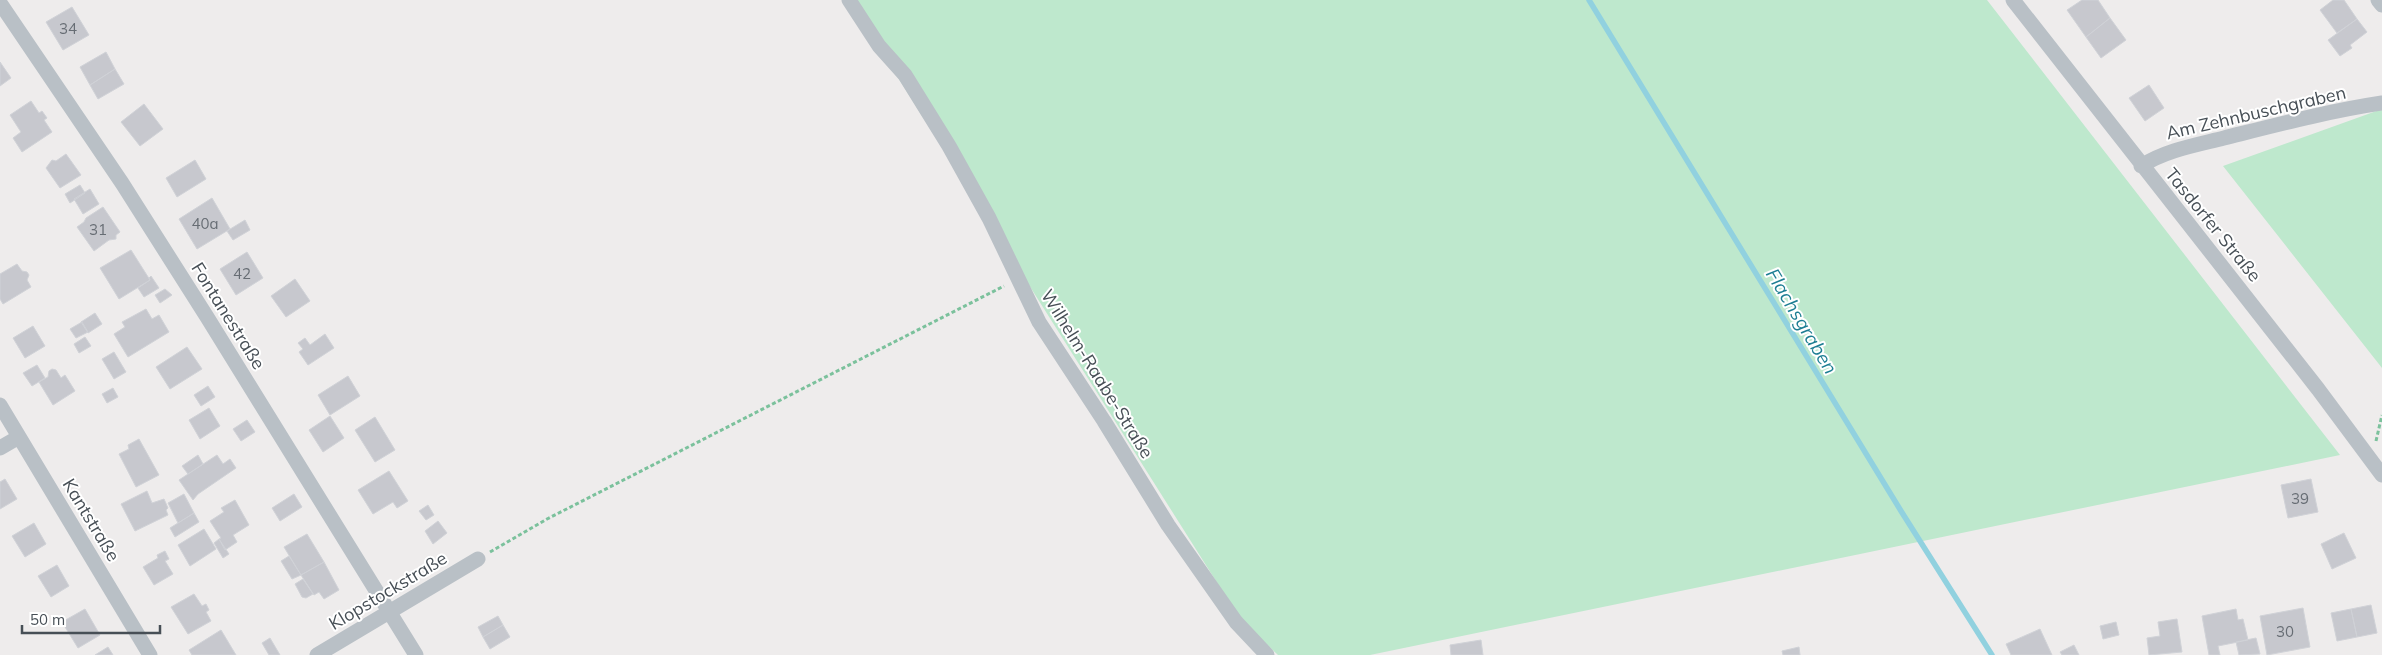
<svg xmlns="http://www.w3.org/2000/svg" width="2382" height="655" viewBox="0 0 2382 655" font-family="Mulish,sans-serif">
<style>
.green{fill:#bee8cd}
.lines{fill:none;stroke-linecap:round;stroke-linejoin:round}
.stream{stroke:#91d1df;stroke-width:5.5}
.building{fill:#c7c8ce;stroke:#d0d2d7}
.path{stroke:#7bc19c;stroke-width:3;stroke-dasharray:4 2.5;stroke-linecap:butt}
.minor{stroke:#b9c0c6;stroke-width:15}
.labels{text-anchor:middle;stroke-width:4;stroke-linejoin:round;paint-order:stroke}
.number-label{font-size:15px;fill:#676d74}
.street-label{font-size:18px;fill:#474f56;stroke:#fff}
.water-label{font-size:19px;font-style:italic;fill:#1d7e93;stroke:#fff}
</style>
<rect width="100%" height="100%" fill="#eeecec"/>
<path class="green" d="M849 0H1987L2340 455 1370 655H1278L1240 619Z
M2382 109V368L2223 166Z"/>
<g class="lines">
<path class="stream" d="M1589 0 1901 511 1992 655"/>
</g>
<path class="building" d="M2082 0H2098L2110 18 2086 37 2067 10Z
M2333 0H2344L2357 19 2337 33 2320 10Z
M72 7 89 35 63 50 46 22Z
M2110 18 2126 40 2101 58 2086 37Z
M2357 19 2367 32 2350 45 2352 48 2340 56 2328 40Z
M106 52 115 69 90 85 80 67Z
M0 62 11 78 0 86Z
M115 69 124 84 98 99 90 85Z
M2149 85 2164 108 2145 121 2129 98Z
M31 101 39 113 42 111 47 118 44 120 52 132 22 152 13 138 21 132 10 115Z
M144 104 163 129 140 146 121 122Z
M66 154 81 175 60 188 46 168 52 160 56 161Z
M195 160 206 179 177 197 166 178Z
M80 185 85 193 70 203 65 194Z
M90 189 99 204 83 214 74 199Z
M212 198 230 229 197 249 179 219Z
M103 207 120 232 116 235V239L109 240 94 251 77 227 84 222 86 218Z
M245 220 250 230 233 240 227 231Z
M131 250 150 280 119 299 100 268Z
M247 252 263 278 236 295 220 269Z
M17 264 22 271 27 272 29 275 27 280 31 287 3 304 0 299V274Z
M151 276 159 288 144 297 138 288 150 280 149 278Z
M295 279 310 301 286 317 271 296Z
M165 289 172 295 160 303 155 295Z
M146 309 152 319 159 315 169 332 128 357 114 334 125 327 122 322Z
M95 313 102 324 88 333 81 322Z
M82 322 88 332 76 338 70 329Z
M33 326 45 346 25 358 13 338Z
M325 334 334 348 308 365 299 352 303 349 298 343 305 338 310 345Z
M85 337 91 346 79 353 74 344Z
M187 347 202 369 170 389 156 367Z
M114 352 126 372 114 379 102 359Z
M37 365 45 378 32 386 23 373Z
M52 369 56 370 61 378 65 375 75 391 53 405 39 382 48 377 49 371Z
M348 376 360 396 330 415 318 395Z
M208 386 215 397 201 406 194 395Z
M113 388 118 397 107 403 102 394Z
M209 408 220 426 200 439 189 420Z
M330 416 344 438 323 452 309 430Z
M375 417 395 450 375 462 355 430Z
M247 420 255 432 241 441 233 429Z
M139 439 159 475 136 487 119 454 129 449 128 445Z
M198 455 203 464 188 474 182 466Z
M217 455 223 464 230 459 236 468 198 494 193 500 179 480Z
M389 471 408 501 397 508 393 502 373 514 358 490Z
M5 479 17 499 0 509V482Z
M2311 479 2318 512 2288 518 2281 485Z
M147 491 152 503 164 499 168 508 166 510 168 515 135 531 121 504Z
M184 494 194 513 178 523 168 503Z
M294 494 302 507 280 521 272 508Z
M235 500 249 525 233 535 237 542 225 550 219 539 221 538 210 521 224 512 221 508Z
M428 505 434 515 426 520 419 511Z
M194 513 199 522 175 537 170 528Z
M438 521 447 533 433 544 425 531Z
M34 523 46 544 25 557 12 536Z
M204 529 216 549 190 566 178 545Z
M2344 533 2356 558 2332 569 2321 544Z
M307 534 324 562 301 575 284 547Z
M219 539 229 554 223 558 214 543Z
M165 551 169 559 165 561 173 574 154 585 143 567 158 558 157 555Z
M289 556 301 575 292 579 281 561Z
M324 562 339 590 324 599 319 592 314 595 301 575Z
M57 565 69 586 51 597 38 576Z
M303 579 313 594 306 598 302 597 295 584Z
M194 594 202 606 206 604 209 610 206 612 211 621 188 634 171 607Z
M2371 605 2377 633 2357 637 2351 609Z
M2303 608 2310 647 2267 655 2260 616Z
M85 609 100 635 78 648 62 622Z
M2236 609 2238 620 2243 619 2248 640 2218 646 2220 655H2209L2202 616Z
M2351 609 2357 637 2337 641 2331 613Z
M498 616 503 625 483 637 478 627Z
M2177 619 2182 652 2149 655 2147 638 2160 636 2158 622Z
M2116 622 2119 635 2103 639 2100 626Z
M503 625 510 637 490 649 483 637Z
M2040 629 2052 655H2011L2006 644Z
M221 630 236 655H192L189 650Z
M270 638 280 655H269L262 643Z
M2256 638 2260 654 2239 655 2236 642Z
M1481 640 1483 655H1451L1450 645Z
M2074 645 2079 655H2062L2060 652Z
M108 647 113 655H95Z
M1799 647 1800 655H1783L1782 651Z"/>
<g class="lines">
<path class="path" d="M2376 441 2382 415
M490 552 547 519 1004 286"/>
<path class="minor" d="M849 0 879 46 905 75 949 146 989 218 1039 322 1104 421 1168 525 1236 622 1267 655
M2013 0 2318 389 2382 475
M2378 0 2382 5
M0 3 122 183 207 317 416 655
M2141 166C2166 150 2196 145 2224 138 2276 125 2329 111 2382 103
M0 405 150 655
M0 448 19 437
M317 655 478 559"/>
</g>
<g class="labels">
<g class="number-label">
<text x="68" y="34">34</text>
<text x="205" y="229">40a</text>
<text x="98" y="235">31</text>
<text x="242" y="279">42</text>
<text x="2300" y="504">39</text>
<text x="2285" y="637">30</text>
</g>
<g class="street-label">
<text transform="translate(2256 113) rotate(-13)" y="6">Am Zehnbuschgraben</text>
<text transform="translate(2213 225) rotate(51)" y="6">Tasdorfer Straße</text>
<text transform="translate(228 316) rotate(58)" y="6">Fontanestraße</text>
<text transform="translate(1097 374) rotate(58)" y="6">Wilhelm-Raabe-Straße</text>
<text transform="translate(91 520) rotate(59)" y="6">Kantstraße</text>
<text transform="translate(388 591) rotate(-31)" y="6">Klopstockstraße</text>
</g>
<g class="water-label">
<text transform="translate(1802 321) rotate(59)" y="7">Flachsgraben</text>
</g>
</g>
<path d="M22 625v8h138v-8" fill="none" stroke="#474f56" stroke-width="2.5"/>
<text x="30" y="625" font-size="15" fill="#474f56" stroke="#ffffff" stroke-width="4" paint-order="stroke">50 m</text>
</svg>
